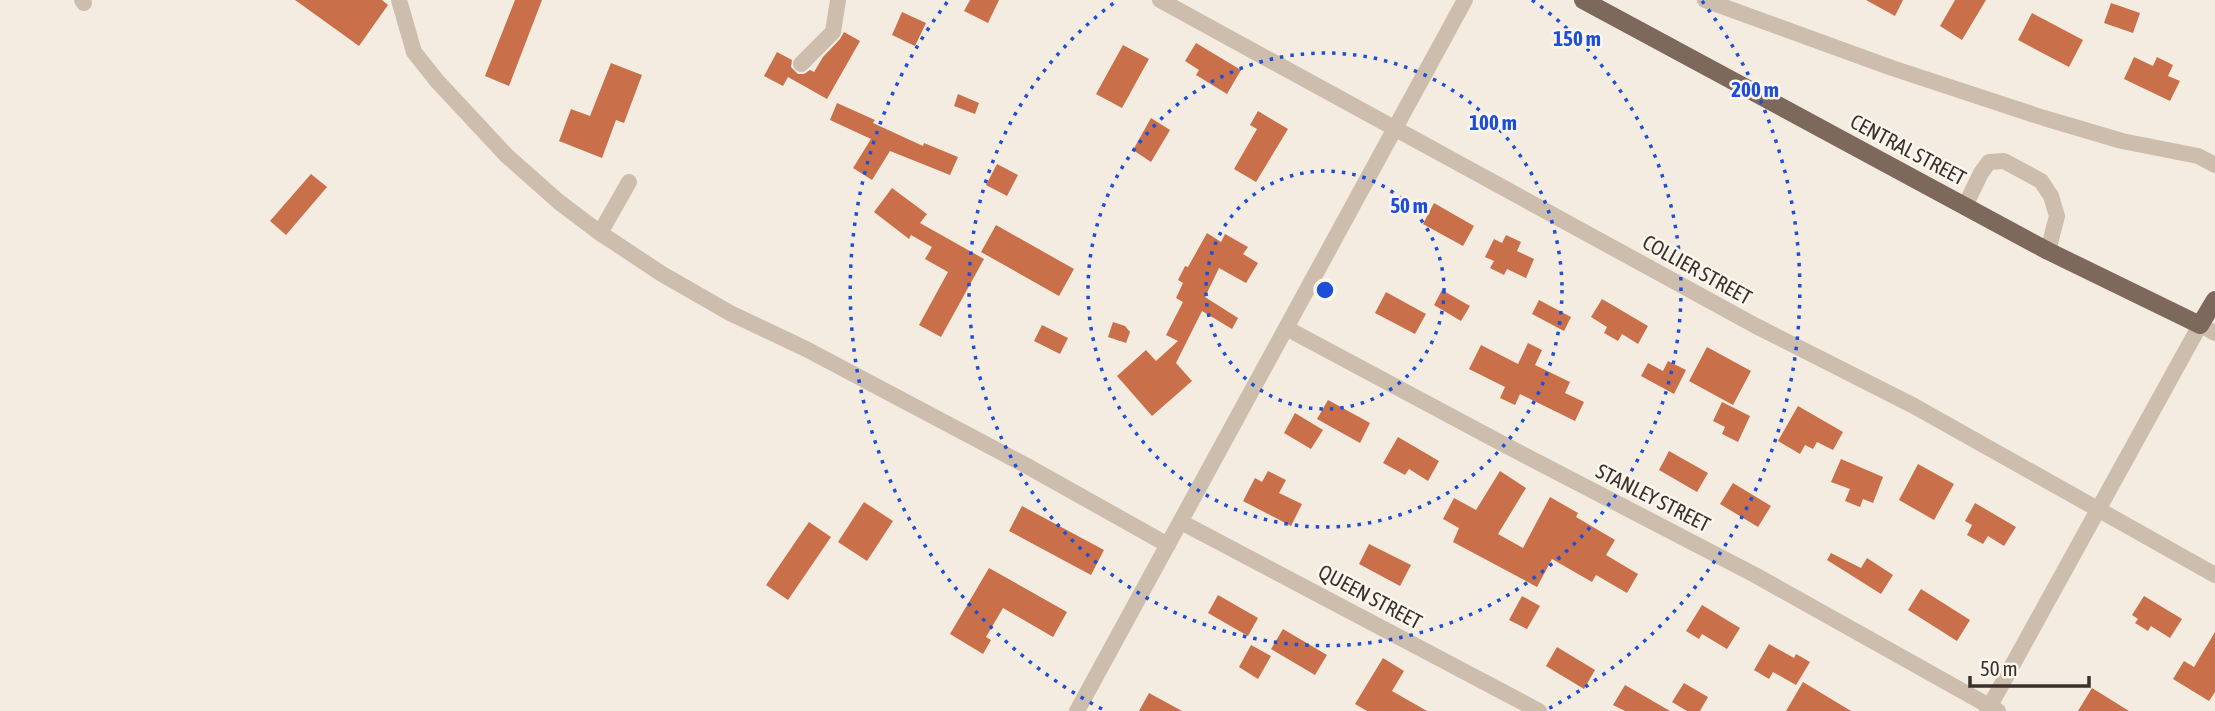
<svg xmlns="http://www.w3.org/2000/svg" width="2215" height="711" viewBox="0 0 2215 711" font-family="'Asap Condensed',sans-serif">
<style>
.building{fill:#c9704a}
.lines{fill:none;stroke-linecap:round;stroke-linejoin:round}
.minor{stroke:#cdbdac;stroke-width:16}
.major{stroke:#7d695c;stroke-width:18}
.ring{fill:none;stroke:#1d4ed8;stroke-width:3.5;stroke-dasharray:3.5 7}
.labels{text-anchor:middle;stroke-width:5;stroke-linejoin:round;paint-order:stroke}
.street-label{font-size:21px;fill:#3b312b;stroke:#fbf6ee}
.centre{fill:#1d4ed8;stroke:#fbf6ee;stroke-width:3.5}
.ring-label{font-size:21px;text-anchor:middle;font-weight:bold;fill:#1d4ed8;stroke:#fbf6ee;stroke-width:5;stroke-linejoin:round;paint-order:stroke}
</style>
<rect width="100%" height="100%" fill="#f4ece1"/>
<path class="building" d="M295 0H382L388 5 359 46Z
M515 0H542L509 86 485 76Z
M970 0H999L988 23 964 11Z
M1866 0H1903L1895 16Z
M1955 0H1986L1962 40 1940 26Z
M2111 3 2140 13 2133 33 2104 23Z
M902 12 926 23 915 46 892 35Z
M2032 13 2083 40 2069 67 2018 40Z
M844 32 860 41 827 99 788 77 783 86 764 76 777 52 792 60 791 67 798 74H804L810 70 814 72 823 57 840 39Z
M1196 43 1241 70 1227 94 1196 75 1199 70 1185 61Z
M1123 45 1149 59 1122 108 1096 94Z
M2134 57 2153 66 2157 57 2173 65 2168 76 2180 81 2170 101 2124 79Z
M611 63 642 75 624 123 616 120 602 158 559 141 571 109 590 116Z
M958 94 979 103 975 114 954 106Z
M837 103 875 120 873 123 923 146 924 143 958 157 950 175 890 151 872 180 853 168 871 139 830 120Z
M1258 111 1288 129 1256 182 1234 169 1257 129 1250 125Z
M1151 118 1170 130 1151 162 1133 150Z
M997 164 1018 175 1007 196 986 185Z
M311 174 327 187 286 235 270 221Z
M892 188 927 214 920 223 984 259 941 337 919 325 948 272 925 259 932 247 911 235 909 239 874 212Z
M1434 203 1474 226 1463 246 1423 224Z
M996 225 1074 269 1059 296 981 252Z
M1207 233 1221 242 1225 234 1248 247 1243 254 1258 263 1246 283 1219 268 1205 297 1238 318 1232 329 1202 311 1176 363 1192 381 1152 416 1117 376 1146 350 1156 361 1178 341 1166 335 1183 302 1176 298 1183 283 1178 280 1185 266 1188 267Z
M1506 235 1521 242 1517 251 1534 259 1526 278 1507 269 1504 275 1490 268 1494 261 1485 257 1494 239 1502 243Z
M1442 290 1470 306 1461 321 1434 305Z
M1386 292 1426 314 1415 334 1375 313Z
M1602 299 1648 326 1638 344 1622 334 1618 341 1604 333 1607 327 1591 317Z
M1539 300 1571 317 1564 331 1532 314Z
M1113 322 1125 326 1130 332 1126 343 1108 337Z
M1042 325 1068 338 1060 354 1034 341Z
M1528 343 1542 350 1535 365 1570 382 1565 393 1584 402 1575 421 1520 394 1515 405 1500 398 1505 387 1469 369 1481 345 1518 364Z
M1707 347 1751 371 1733 405 1689 381Z
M1668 361 1686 370 1674 394 1641 376 1648 363 1663 371Z
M1328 400 1370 423 1360 443 1317 419Z
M1722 402 1750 416 1738 442 1722 434 1725 427 1713 421Z
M1798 406 1843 432 1833 450 1817 442 1813 449 1805 445 1800 454 1778 441Z
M1295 413 1323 430 1311 449 1284 433Z
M1398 437 1439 461 1428 481 1409 469 1405 475 1383 463Z
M1669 451 1708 473 1697 492 1659 470Z
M1841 459 1883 477 1873 503 1863 499 1860 507 1845 501 1850 489 1831 482Z
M1918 464 1954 484 1934 520 1899 500Z
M1268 471 1286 480 1279 493 1302 504 1291 526 1243 501 1255 478 1262 482Z
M1500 471 1526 488 1498 534 1523 548 1550 497 1578 513 1576 517 1615 540 1606 555 1638 574 1627 593 1596 575 1592 582 1552 559 1537 587 1453 542 1459 528 1443 519 1454 498 1476 510Z
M1733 483 1771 506 1758 527 1720 504Z
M864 502 893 521 867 561 838 542Z
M1975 503 2016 527 2004 546 1988 536 1983 544 1967 535 1972 525 1965 521Z
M1022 506 1104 550 1091 575 1009 531Z
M809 522 831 537 788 600 766 585Z
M1369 544 1411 565 1400 586 1359 564Z
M1831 553 1861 568 1867 558 1893 575 1881 594 1827 560Z
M989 568 1067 612 1053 637 1003 608 986 637 991 640 983 654 950 634Z
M1921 589 1970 620 1957 641 1908 610Z
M1218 595 1258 618 1248 636 1208 613Z
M1522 596 1540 606 1527 629 1509 620Z
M2144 596 2182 619 2170 638 2151 626 2148 631 2135 623 2138 619 2132 615Z
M1702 605 1740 628 1727 649 1702 634 1699 639 1686 631Z
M1283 629 1327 655 1315 675 1271 649Z
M2215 632V692L2209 701 2173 679 2184 661 2194 667Z
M1769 644 1794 658 1796 654 1810 662 1796 685 1773 672 1769 679 1754 670Z
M1251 645 1271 656 1258 679 1239 667Z
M1557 647 1595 670 1584 689 1546 666Z
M1383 658 1404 671 1392 691 1427 711H1367L1355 704Z
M1803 682 1851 711H1786Z
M1684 683 1708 697 1700 711H1687L1672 702Z
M1625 685 1670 711H1625L1613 705Z
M2092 688 2129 711H2078Z
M1149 693 1182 711H1139Z"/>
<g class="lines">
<path class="minor" d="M82 0 84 3
M399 0 414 52 437 81 507 156 559 202 600 233
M1160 0 1756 326 1914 406 2215 575
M1705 0 1892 68 2044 118 2122 141 2198 156 2215 165
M801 64 833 32 838 0
M629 182 600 233 662 274 730 313 806 349 1027 466 1168 545
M1965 206 1981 173 1989 162 2004 161 2041 181 2051 196 2057 216 2048 251
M1286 328 1503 444 1755 575 1998 711
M1181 522 1539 711
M1077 711 1465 0
M1987 711 2200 325 2215 333"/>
<path class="major" d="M1583 0 2048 251 2200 325 2215 300"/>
</g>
<g class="ring">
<circle cx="1325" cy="290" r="119"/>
<circle cx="1325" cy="290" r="237"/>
<path d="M1532 0A356 356 0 1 1 1118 0"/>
<path d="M1102 709A475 475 0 0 1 948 1M1702 1A475 475 0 0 1 1548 709"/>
</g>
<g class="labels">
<g class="street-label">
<text transform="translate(1908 150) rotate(28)" y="7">CENTRAL STREET</text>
<text transform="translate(1697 270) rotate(29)" y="7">COLLIER STREET</text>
<text transform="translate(1653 498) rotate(27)" y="7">STANLEY STREET</text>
<text transform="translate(1370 597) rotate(28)" y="7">QUEEN STREET</text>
</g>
</g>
<circle cx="1325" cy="290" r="10" class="centre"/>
<g class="ring-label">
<text x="1577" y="46">150 m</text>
<text x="1755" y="97">200 m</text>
<text x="1493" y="130">100 m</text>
<text x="1409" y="213">50 m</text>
</g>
<path d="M1970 676v10h119v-10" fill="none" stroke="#3b312b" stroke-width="3.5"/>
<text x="1980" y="676" font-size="21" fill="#3b312b" stroke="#fbf6ee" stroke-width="5" paint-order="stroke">50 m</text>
</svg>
